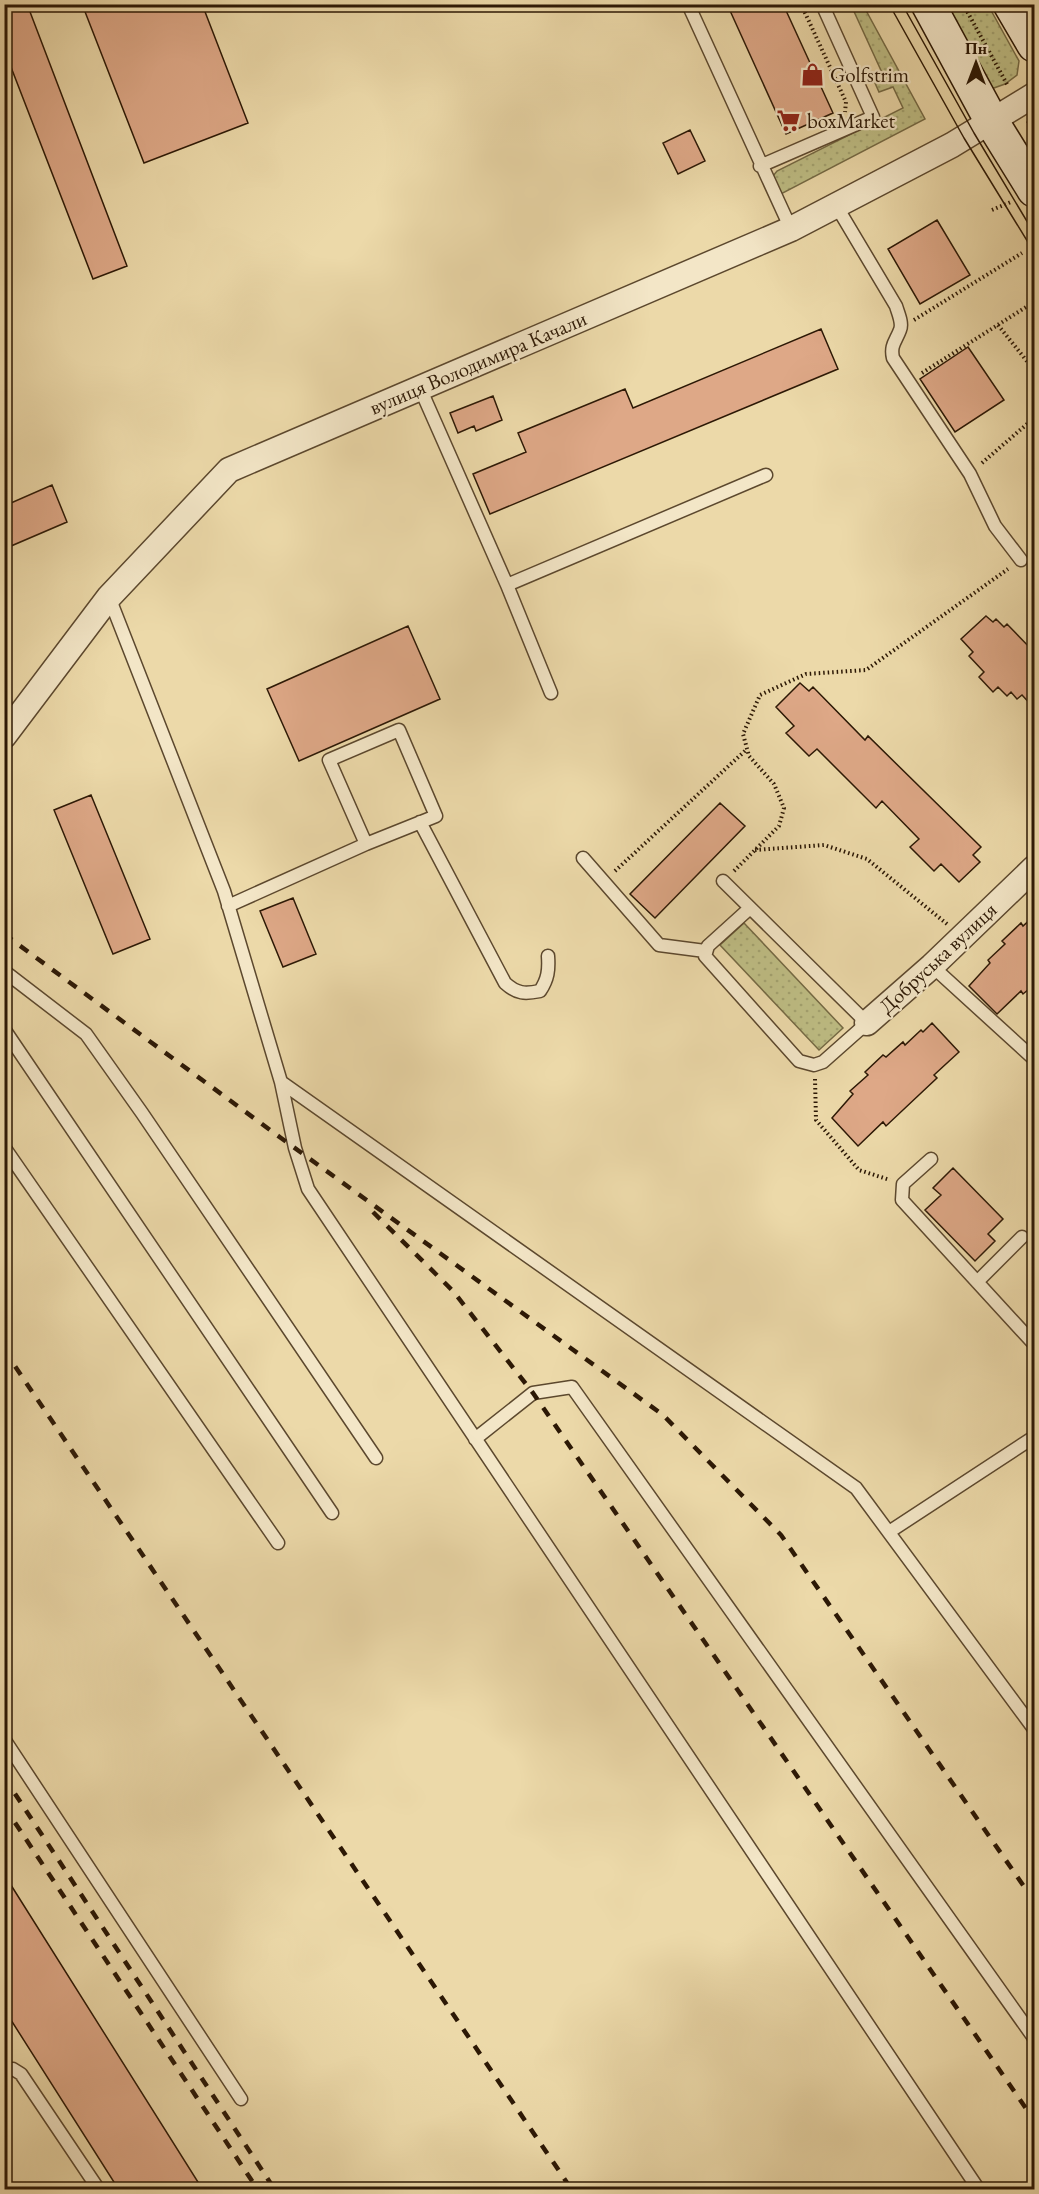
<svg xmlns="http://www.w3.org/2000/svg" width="1039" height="2194" viewBox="0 0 1039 2194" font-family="'EB Garamond',serif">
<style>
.grass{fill:url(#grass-dots);stroke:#756a44;stroke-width:1.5}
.building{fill:#dea887;stroke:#2c1805;stroke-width:1.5}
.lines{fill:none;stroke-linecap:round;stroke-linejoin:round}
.lane-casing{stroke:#5c482e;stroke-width:15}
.street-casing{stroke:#5c482e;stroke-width:27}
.secondary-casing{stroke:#2c1805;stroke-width:36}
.path{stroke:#2c1805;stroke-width:4;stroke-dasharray:1.5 3;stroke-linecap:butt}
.lane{stroke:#f3e6c7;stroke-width:12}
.street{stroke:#f3e6c7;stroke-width:24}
.secondary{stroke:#f3e6c7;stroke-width:33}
.tram{stroke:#2c1805;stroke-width:1.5}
.rail{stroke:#2c1805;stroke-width:4.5;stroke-dasharray:10 10;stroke-linecap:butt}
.labels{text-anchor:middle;stroke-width:4.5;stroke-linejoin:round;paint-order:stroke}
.poi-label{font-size:21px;fill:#2c1805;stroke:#f3e6c7;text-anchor:start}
.street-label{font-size:21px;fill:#2c1805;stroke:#f3e6c7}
</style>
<defs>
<pattern id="grass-dots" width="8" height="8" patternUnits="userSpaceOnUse" patternTransform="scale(1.5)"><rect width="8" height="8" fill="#bebd84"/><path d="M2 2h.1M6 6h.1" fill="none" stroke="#a3a270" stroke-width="1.8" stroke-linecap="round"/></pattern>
</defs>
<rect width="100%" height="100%" fill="#ecd9a9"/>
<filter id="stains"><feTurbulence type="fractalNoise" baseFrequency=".00333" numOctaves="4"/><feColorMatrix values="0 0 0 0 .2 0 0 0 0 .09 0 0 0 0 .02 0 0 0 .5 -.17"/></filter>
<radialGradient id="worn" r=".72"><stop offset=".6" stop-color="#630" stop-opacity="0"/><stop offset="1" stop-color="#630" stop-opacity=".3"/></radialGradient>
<path class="grass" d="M851 5H863L925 119 779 195 773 176 777 171 903 108 893 87 879 92 875 83 884 77Z
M939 5H988L1019 61 1017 75 1005 84 991 89Z
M744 923 843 1028 819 1050 720 945Z"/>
<path class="building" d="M4 4H27L127 266 93 279 4 49Z
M82 4H202L248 123 144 163Z
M727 4H783L833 113 786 134Z
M690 130 705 161 678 174 663 143Z
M937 220 970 275 920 304 888 249Z
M821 329 838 369 490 514 473 474 526 452 518 433 625 389 633 408Z
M968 347 1004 400 955 432 920 379Z
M493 396 502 420 476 431 474 426 458 433 450 413Z
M52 485 67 522 4 549V506Z
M986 616 993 622 996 619 1004 627 1007 624 1035 653V709L1022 695 1017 699 1011 692 1007 696 998 687 993 692 979 677 984 672 969 656 973 652 961 639Z
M408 626 440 699 299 761 267 689Z
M800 683 809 691 813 687 865 740 868 736 981 847 973 855 980 862 959 882 941 864 934 871 910 847 919 839 882 801 876 808 817 749 809 756 786 733 794 726 776 707Z
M91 795 150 939 113 954 54 810Z
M720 803 745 826 655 918 630 894Z
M293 898 316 954 283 967 260 911Z
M1035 915V984L1023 994 1021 991 997 1014 969 986 990 963 988 960 1005 944 1002 941 1021 923 1023 926Z
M932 1023 959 1052 934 1075 937 1078 886 1126 883 1122 858 1146 832 1118 853 1094 850 1091 868 1075 865 1072 883 1055 886 1057 903 1042 905 1045 921 1030 923 1032Z
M953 1168 1003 1219 988 1234 995 1241 975 1261 925 1210 941 1195 933 1188Z
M4 1874 203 2190H119L4 2009Z"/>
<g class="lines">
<defs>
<path id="lane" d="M688 4 791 229
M760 166 873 117 822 4
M837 207 896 306C898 313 903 323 900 330 896 341 890 345 893 358L970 474 995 526 1021 560
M420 388 507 585 551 693
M507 585 766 475
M109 597 224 891 281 1082 856 1488 1034 1729
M420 822 505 983C517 994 525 994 540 991 548 979 549 970 548 956
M583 858 659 945 705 951
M723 881 867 1023 823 1062 814 1065 799 1061 705 956 708 946 750 908
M228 906 366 844 436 816 399 730 329 760 366 844
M932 966 1034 1059
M4 971 86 1034 142 1113 376 1458
M4 1029 332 1513
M281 1082 295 1148 308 1189 979 2190
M4 1147 278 1543
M931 1159 903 1184 902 1200 1034 1344
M977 1282 1022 1237
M475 1439 533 1393 572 1387 1034 2038
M889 1532 1034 1437
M4 1739 241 2099
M4 2070 13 2069 21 2074 99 2190"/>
<path id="street" d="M4 736 109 597 229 470 791 229 952 145 1034 95
M867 1023 932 966 1034 868"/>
<path id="secondary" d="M928 4 992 122 1034 190
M1010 4 1034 45"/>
</defs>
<use href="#lane" class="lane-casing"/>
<use href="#street" class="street-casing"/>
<use href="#secondary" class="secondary-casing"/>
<path class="path" d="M801 4 846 102 845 112
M963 4 1008 86
M1028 121 1034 134
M992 210 1011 202
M914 320 1022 253
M998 325 1034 370
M922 373 1034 302
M982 463 1034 418
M755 850 824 845 867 859 947 924
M615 871 747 749
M734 871 779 826 784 808 774 784 749 756 743 734 760 695 806 674 866 670 1008 569
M815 1079 816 1120 859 1170 890 1180"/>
<use href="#lane" class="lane"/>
<use href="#street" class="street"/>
<use href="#secondary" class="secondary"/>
<path class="tram" d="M889 4 964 138 1034 252
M902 4 974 133 1034 233"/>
<path class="rail" d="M4 934 281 1138 663 1415 781 1535 1034 1901
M373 1212 453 1291 533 1393 1034 2120
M4 1350 572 2190
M4 1777 275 2190
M4 1806 258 2190"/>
</g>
<defs>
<symbol id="shop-bare" viewBox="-9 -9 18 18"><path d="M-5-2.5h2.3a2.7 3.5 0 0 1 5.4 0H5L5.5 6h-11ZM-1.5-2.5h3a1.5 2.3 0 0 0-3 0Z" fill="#8f2418" stroke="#f3e6c7" stroke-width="2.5" paint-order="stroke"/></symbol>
<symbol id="supermarket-bare" viewBox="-9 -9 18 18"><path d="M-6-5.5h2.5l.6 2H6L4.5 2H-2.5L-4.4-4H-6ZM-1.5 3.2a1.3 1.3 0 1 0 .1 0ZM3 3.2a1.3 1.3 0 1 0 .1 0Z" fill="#8f2418" stroke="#f3e6c7" stroke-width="2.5" paint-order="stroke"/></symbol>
</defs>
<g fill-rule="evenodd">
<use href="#shop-bare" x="796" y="58" width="33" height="33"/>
<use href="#supermarket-bare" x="772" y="104" width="33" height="33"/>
</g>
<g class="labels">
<g class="poi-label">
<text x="830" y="82">Golfstrim</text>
<text x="807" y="128">boxMarket</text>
</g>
<g class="street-label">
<text transform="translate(478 363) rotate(-23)" y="7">вулиця Володимира Качали</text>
<text transform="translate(938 958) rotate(-43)" y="7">Добруська вулиця</text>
</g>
</g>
<rect width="1039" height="2194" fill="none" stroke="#ecd9a9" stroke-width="24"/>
<rect x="6" y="6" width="1027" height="2182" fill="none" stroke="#2c1805" stroke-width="3"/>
<rect x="12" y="12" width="1015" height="2170" fill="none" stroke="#2c1805" stroke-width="1.5"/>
<g transform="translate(976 63)" stroke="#f3e6c7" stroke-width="4.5" paint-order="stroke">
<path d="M0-4.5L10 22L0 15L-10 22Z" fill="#2c1805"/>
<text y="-9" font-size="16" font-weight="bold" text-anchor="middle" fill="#2c1805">Пн</text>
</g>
<rect width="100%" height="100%" filter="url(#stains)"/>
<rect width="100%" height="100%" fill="url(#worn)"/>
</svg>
